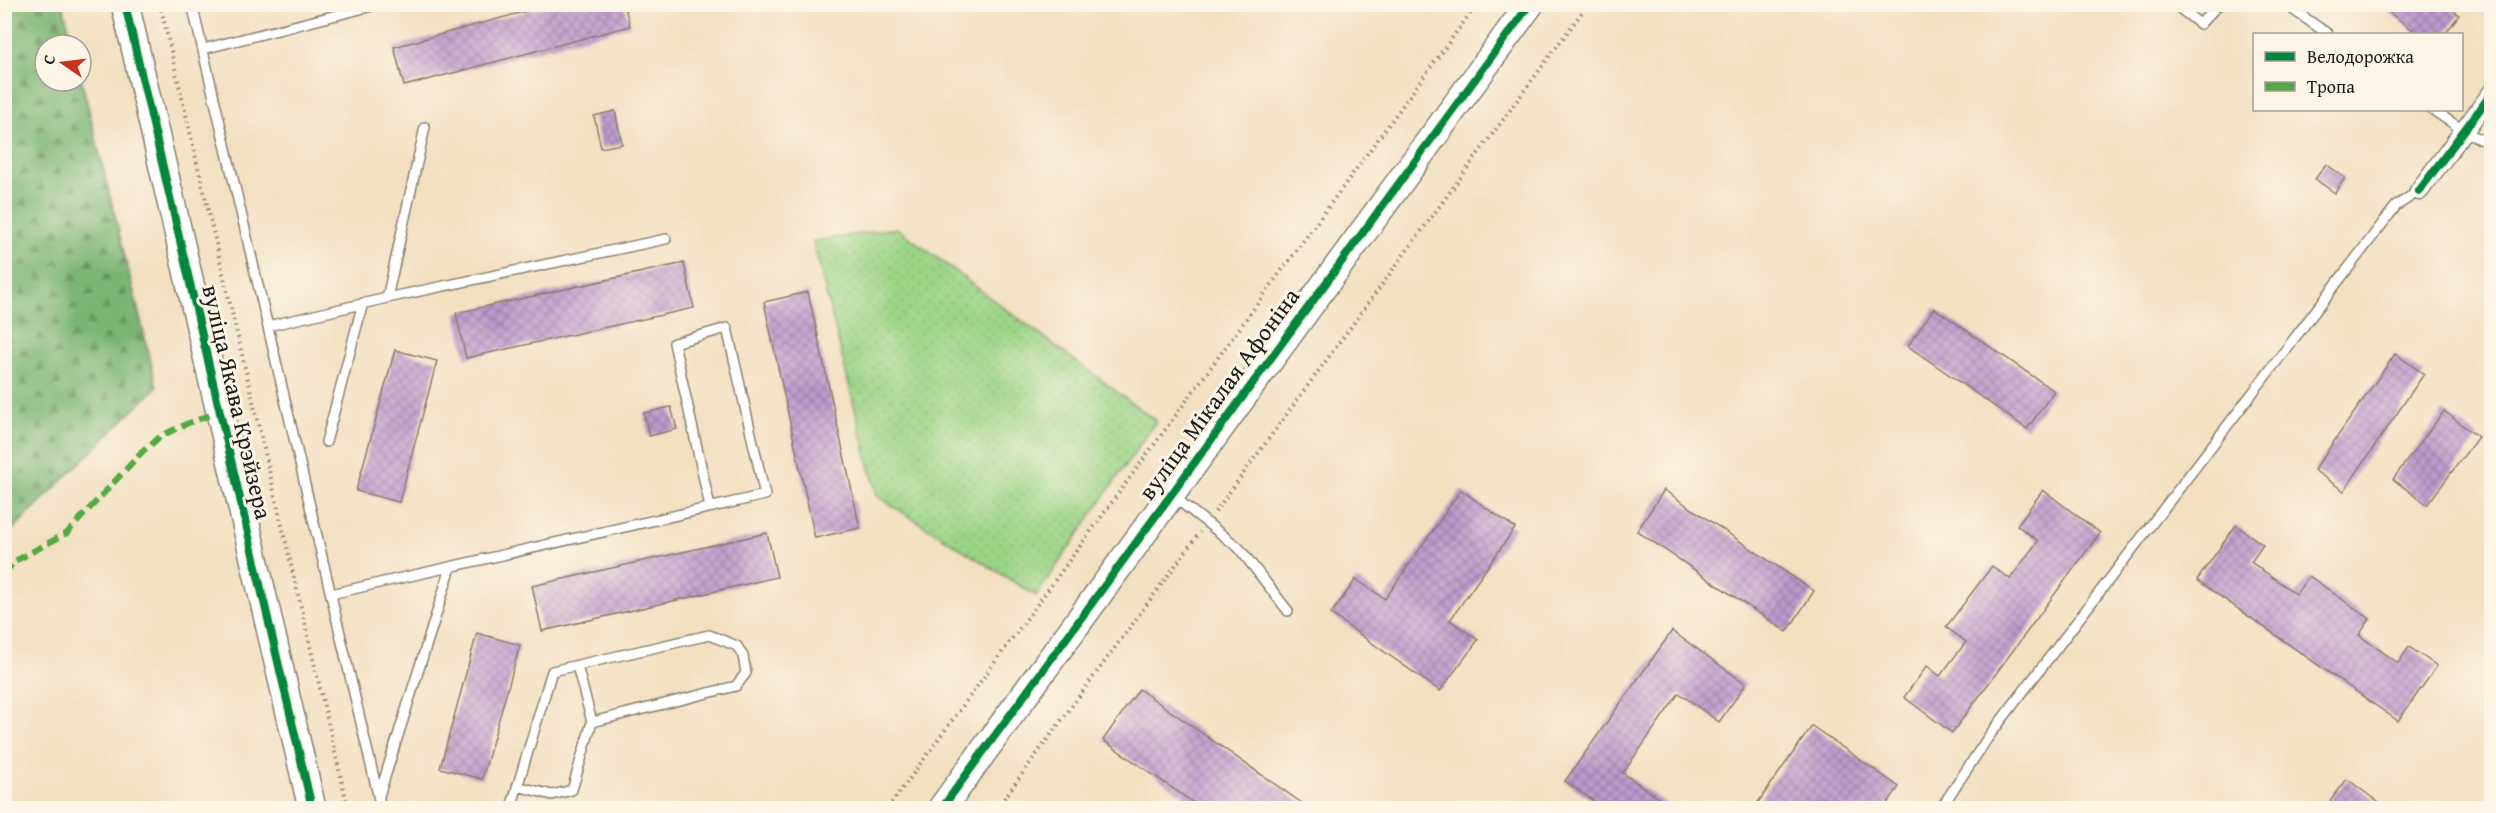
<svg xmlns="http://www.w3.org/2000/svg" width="2496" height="813" viewBox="0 0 2496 813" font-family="'Gentium Book Plus',serif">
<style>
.green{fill:url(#green-dots);stroke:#5c7852;stroke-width:1.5}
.forest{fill:url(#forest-firs);stroke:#4c6948;stroke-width:1.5}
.building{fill:url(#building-cross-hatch)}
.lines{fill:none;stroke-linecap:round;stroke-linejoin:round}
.lane-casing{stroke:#877e6e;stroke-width:12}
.street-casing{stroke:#877e6e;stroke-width:21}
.secondary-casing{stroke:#877e6e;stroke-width:30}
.path{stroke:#877e6e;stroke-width:4;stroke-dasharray:1.5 4.5;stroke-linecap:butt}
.lane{stroke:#fff;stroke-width:9}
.street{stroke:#fff;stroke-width:18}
.secondary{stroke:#fff;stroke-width:27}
.quiet{stroke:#52a943;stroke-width:6;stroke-dasharray:12 6;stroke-linecap:butt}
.cycleway-casing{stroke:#fcf5e5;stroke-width:11}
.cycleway{stroke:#00873e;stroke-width:8}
.labels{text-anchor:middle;stroke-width:6;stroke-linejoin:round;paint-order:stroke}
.street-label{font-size:24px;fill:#1c1c1c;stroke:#fcf5e5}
</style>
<defs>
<pattern id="green-dots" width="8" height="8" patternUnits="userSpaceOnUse" patternTransform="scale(1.5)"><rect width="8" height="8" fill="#9bd487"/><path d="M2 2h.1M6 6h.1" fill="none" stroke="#85b574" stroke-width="1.8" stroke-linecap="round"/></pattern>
<pattern id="forest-firs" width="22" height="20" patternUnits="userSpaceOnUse" patternTransform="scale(1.5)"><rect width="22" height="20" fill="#7cb674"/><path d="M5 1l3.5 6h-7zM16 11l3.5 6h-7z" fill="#65935e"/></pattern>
<pattern id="building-cross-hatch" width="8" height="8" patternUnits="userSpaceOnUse" patternTransform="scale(1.5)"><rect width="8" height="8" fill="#bd9acd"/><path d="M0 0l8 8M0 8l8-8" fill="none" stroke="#997da6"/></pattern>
</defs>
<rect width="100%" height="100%" fill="#fcf5e5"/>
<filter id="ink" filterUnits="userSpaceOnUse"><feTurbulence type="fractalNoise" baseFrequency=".0167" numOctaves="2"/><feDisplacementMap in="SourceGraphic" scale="12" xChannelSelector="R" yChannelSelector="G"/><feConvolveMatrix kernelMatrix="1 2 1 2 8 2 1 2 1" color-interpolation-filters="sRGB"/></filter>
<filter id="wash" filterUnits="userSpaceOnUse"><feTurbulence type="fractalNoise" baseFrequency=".008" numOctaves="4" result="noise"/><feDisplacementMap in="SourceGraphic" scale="24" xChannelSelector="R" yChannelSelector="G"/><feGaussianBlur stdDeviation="1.35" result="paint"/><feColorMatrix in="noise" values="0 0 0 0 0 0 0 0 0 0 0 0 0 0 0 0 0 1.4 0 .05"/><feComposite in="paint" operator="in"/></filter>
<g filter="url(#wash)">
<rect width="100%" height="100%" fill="#f2e0c1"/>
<path class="green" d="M897 228 1156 421 1036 596 877 496 813 241Z"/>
<path class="forest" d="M5 4 63 5 73 45H45V81H81V78L157 387 5 537Z"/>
<g id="blocks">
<path class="building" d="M553 4H624L630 26 404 86 394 47Z
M2378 4H2445L2459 15 2445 34H2418Z
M615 111 622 144 601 148 594 116Z
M2326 164 2345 178 2335 193 2315 179Z
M684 263 694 308 466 358 456 313Z
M808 292 860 528 815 538 764 302Z
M1934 308 2054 391 2027 429 1908 346Z
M395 350 437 361 399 502 356 491Z
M2395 354 2424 374 2344 491 2314 470Z
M671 407 677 429 649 436 644 413Z
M2444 411 2478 437 2427 505 2393 479Z
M1461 490 1515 528 1450 620 1478 640 1440 691 1331 614 1356 579 1385 599Z
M1664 490 1814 591 1787 632 1637 531Z
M2043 490 2100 533 1952 733 1904 697 1927 666 1940 676 1966 642 1946 627 1992 566 2010 579 2038 541 2017 525Z
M2236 525 2263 545 2251 562 2296 594 2309 576 2370 619 2359 635 2398 663 2409 647 2437 666 2398 721 2197 580Z
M767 533 777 577 542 631 532 586Z
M1672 631 1746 684 1719 722 1679 693 1623 773 1673 808H1604L1565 781Z
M477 633 520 645 482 779 440 768Z
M1139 689 1309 808H1201L1103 740Z
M1812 726 1899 787 1884 808H1754Z
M2347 779 2386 808H2325Z"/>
</g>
</g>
<g filter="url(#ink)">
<use href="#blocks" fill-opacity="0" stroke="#877e6e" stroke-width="1.5"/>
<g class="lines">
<defs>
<path id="lane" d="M192 4 381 808
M2174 4 2200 24 2219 4
M2285 4 2328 34
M203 49 380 4
M2433 110 2464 131 2492 145
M387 298 666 239
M268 326 387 298 425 127
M326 442 363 303
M1174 497 1239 548 1288 611
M331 594 765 495 727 328 674 343 710 507
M517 786 552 795 572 790 592 722 577 666
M379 796 451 567
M511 808 552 671 709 635 737 646 743 656 746 673 736 686 592 722
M1941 808 1989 736 2396 206 2419 191"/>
<path id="street" d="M2419 191 2492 93"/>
<path id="secondary" d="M125 4 312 808
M942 808 1530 4"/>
</defs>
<use href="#lane" class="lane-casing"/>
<use href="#street" class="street-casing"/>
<use href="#secondary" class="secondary-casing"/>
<path class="path" d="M160 4 348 808
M1215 512 1588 4
M888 808 1477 4
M997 808 1200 532"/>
<use href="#lane" class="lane"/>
<use href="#street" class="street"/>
<use href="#secondary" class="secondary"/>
<path class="quiet" d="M4 574 15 561 67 533 141 453 161 436 186 424 218 412"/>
<defs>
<path id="cycleway" d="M125 4 312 808
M2419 191 2492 93
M942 808 1530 4"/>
</defs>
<use href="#cycleway" class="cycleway-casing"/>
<use href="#cycleway" class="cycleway"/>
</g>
</g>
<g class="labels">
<g class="street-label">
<text transform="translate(1219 394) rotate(-54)" y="8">вуліца Мікалая Афоніна</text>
<text transform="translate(237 402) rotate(77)" y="8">вуліца Якава Крэйзера</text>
</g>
</g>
<rect width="2496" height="813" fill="none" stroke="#fcf5e5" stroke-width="24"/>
<rect x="2253" y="33" width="210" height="78" fill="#fcf5e5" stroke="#a29e95" stroke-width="1.5"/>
<rect x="2265" y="52" width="30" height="9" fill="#00873e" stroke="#a29e95" stroke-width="1.5"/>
<text x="2307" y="63" font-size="18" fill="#1c1c1c">Велодорожка</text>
<rect x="2265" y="82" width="30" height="9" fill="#52a943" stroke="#a29e95" stroke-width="1.5"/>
<text x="2307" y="93" font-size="18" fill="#1c1c1c">Тропа</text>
<g transform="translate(63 63) rotate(284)"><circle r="28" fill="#fcf5e5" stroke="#a29e95" stroke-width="1.5"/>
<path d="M0-4.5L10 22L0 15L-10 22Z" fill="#c8321e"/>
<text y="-9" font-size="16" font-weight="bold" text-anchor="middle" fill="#1c1c1c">С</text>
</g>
</svg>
